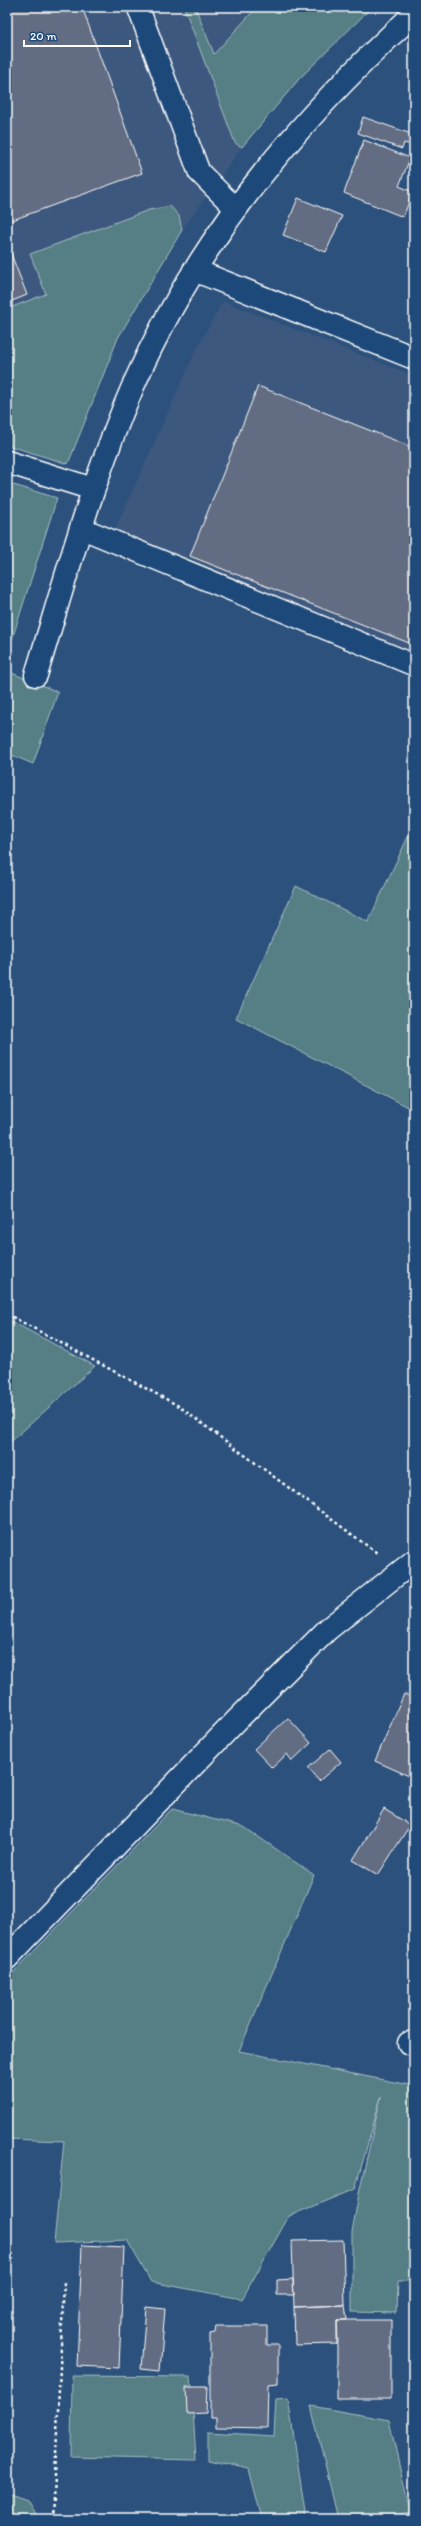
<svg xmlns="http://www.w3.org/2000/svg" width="421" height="2526" viewBox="0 0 421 2526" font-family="Itim,sans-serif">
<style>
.built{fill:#3c597e}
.green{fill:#547e85;stroke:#aabec2}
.building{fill:#626c82;stroke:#fff}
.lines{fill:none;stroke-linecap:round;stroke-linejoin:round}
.lane-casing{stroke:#fff;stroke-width:24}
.street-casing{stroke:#fff;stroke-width:25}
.secondary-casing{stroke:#fff;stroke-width:25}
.path{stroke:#fff;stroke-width:2.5;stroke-dasharray:3 3;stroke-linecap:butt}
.lane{stroke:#1f4a7a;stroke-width:21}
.street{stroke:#1f4a7a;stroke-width:22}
.secondary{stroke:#1f4a7a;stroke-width:22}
</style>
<rect width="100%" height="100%" fill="#2c517c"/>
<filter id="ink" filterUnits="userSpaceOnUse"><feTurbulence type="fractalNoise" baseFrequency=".025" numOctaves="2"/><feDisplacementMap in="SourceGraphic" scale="8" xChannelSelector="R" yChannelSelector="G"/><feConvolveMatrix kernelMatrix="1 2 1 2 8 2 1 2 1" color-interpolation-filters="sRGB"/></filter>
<g filter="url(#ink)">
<path class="built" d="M7 7H372L299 79 242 147 182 230 118 338 68 464 7 445Z
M223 301 414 376V658L113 534 196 350Z"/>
<path class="green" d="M184 7H195L214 54 257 7H372L299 79 242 147 235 143Z
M170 206 179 216 182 230 118 338 68 464 7 445V309L46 294 30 254 149 210Z
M7 483 57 498 7 655Z
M7 671 58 692 33 764 7 753Z
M414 824V1110L236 1018 296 886 368 922Z
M7 1319 95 1366 7 1445Z
M172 1809 244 1827 314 1875 239 2051 414 2086V2281H398L397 2313 352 2312V2232L360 2188 381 2097 355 2189 289 2216 242 2299 151 2282 127 2240 54 2243 64 2141 7 2139V1979Z
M72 2376 191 2377 196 2460 71 2457Z
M288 2398 306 2519H262L249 2469 208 2460V2432L274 2436 276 2399Z
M311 2406 389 2420 410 2512 372 2519H338Z
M7 2493 27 2500 38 2519H7Z"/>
<path class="building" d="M7 7H82L142 173 7 222Z
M363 117 414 135 412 145 404 143 402 149 358 133Z
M364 140 410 158 399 186 413 192 403 217 344 193Z
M298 198 342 216 326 252 283 235Z
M11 254 27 295 7 303V255Z
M258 386 414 448V645L190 556Z
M404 1694 414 1698V1764L409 1776 375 1761Z
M288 1718 311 1743 292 1761 287 1754 272 1768 254 1749Z
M330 1749 341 1762 319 1781 308 1768Z
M384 1809 410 1825 378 1875 353 1860Z
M343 2240 345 2305 294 2307 292 2241Z
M82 2245 124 2247 119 2368 77 2366Z
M293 2279 294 2295H277V2280Z
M345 2305 347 2320H337L338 2344 295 2345 294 2307Z
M146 2307 165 2309 160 2371 141 2369Z
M337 2320H391V2399H337Z
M216 2326H267V2345H278V2383L268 2384 267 2428 216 2427V2418H210V2334L215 2333Z
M186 2387H207L206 2413 187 2414Z"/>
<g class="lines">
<defs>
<path id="lane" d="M138 7 199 172 236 209
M81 528 414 665"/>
<path id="street" d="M194 270 414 358
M7 462 93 489
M7 1958 237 1720 328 1629 414 1561
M409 2043 414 2044"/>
<path id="secondary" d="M36 675C66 577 93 478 134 384 197 241 299 118 414 14"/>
</defs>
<use href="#lane" class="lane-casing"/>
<use href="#street" class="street-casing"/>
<use href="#secondary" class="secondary-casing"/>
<path class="path" d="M7 1314 177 1405 377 1553
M53 2519 64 2281"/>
<use href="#lane" class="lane"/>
<use href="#street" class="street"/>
<use href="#secondary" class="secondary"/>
</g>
</g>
<rect width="421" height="2526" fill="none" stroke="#1f4a7a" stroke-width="24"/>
<rect x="12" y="12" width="397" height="2502" fill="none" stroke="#fff" stroke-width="1.5" filter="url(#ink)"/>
<path d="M24 40v6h106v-6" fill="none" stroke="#ffffff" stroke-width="2"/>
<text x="30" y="40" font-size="12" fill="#ffffff" stroke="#1f4a7a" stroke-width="3" paint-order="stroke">20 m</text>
</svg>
